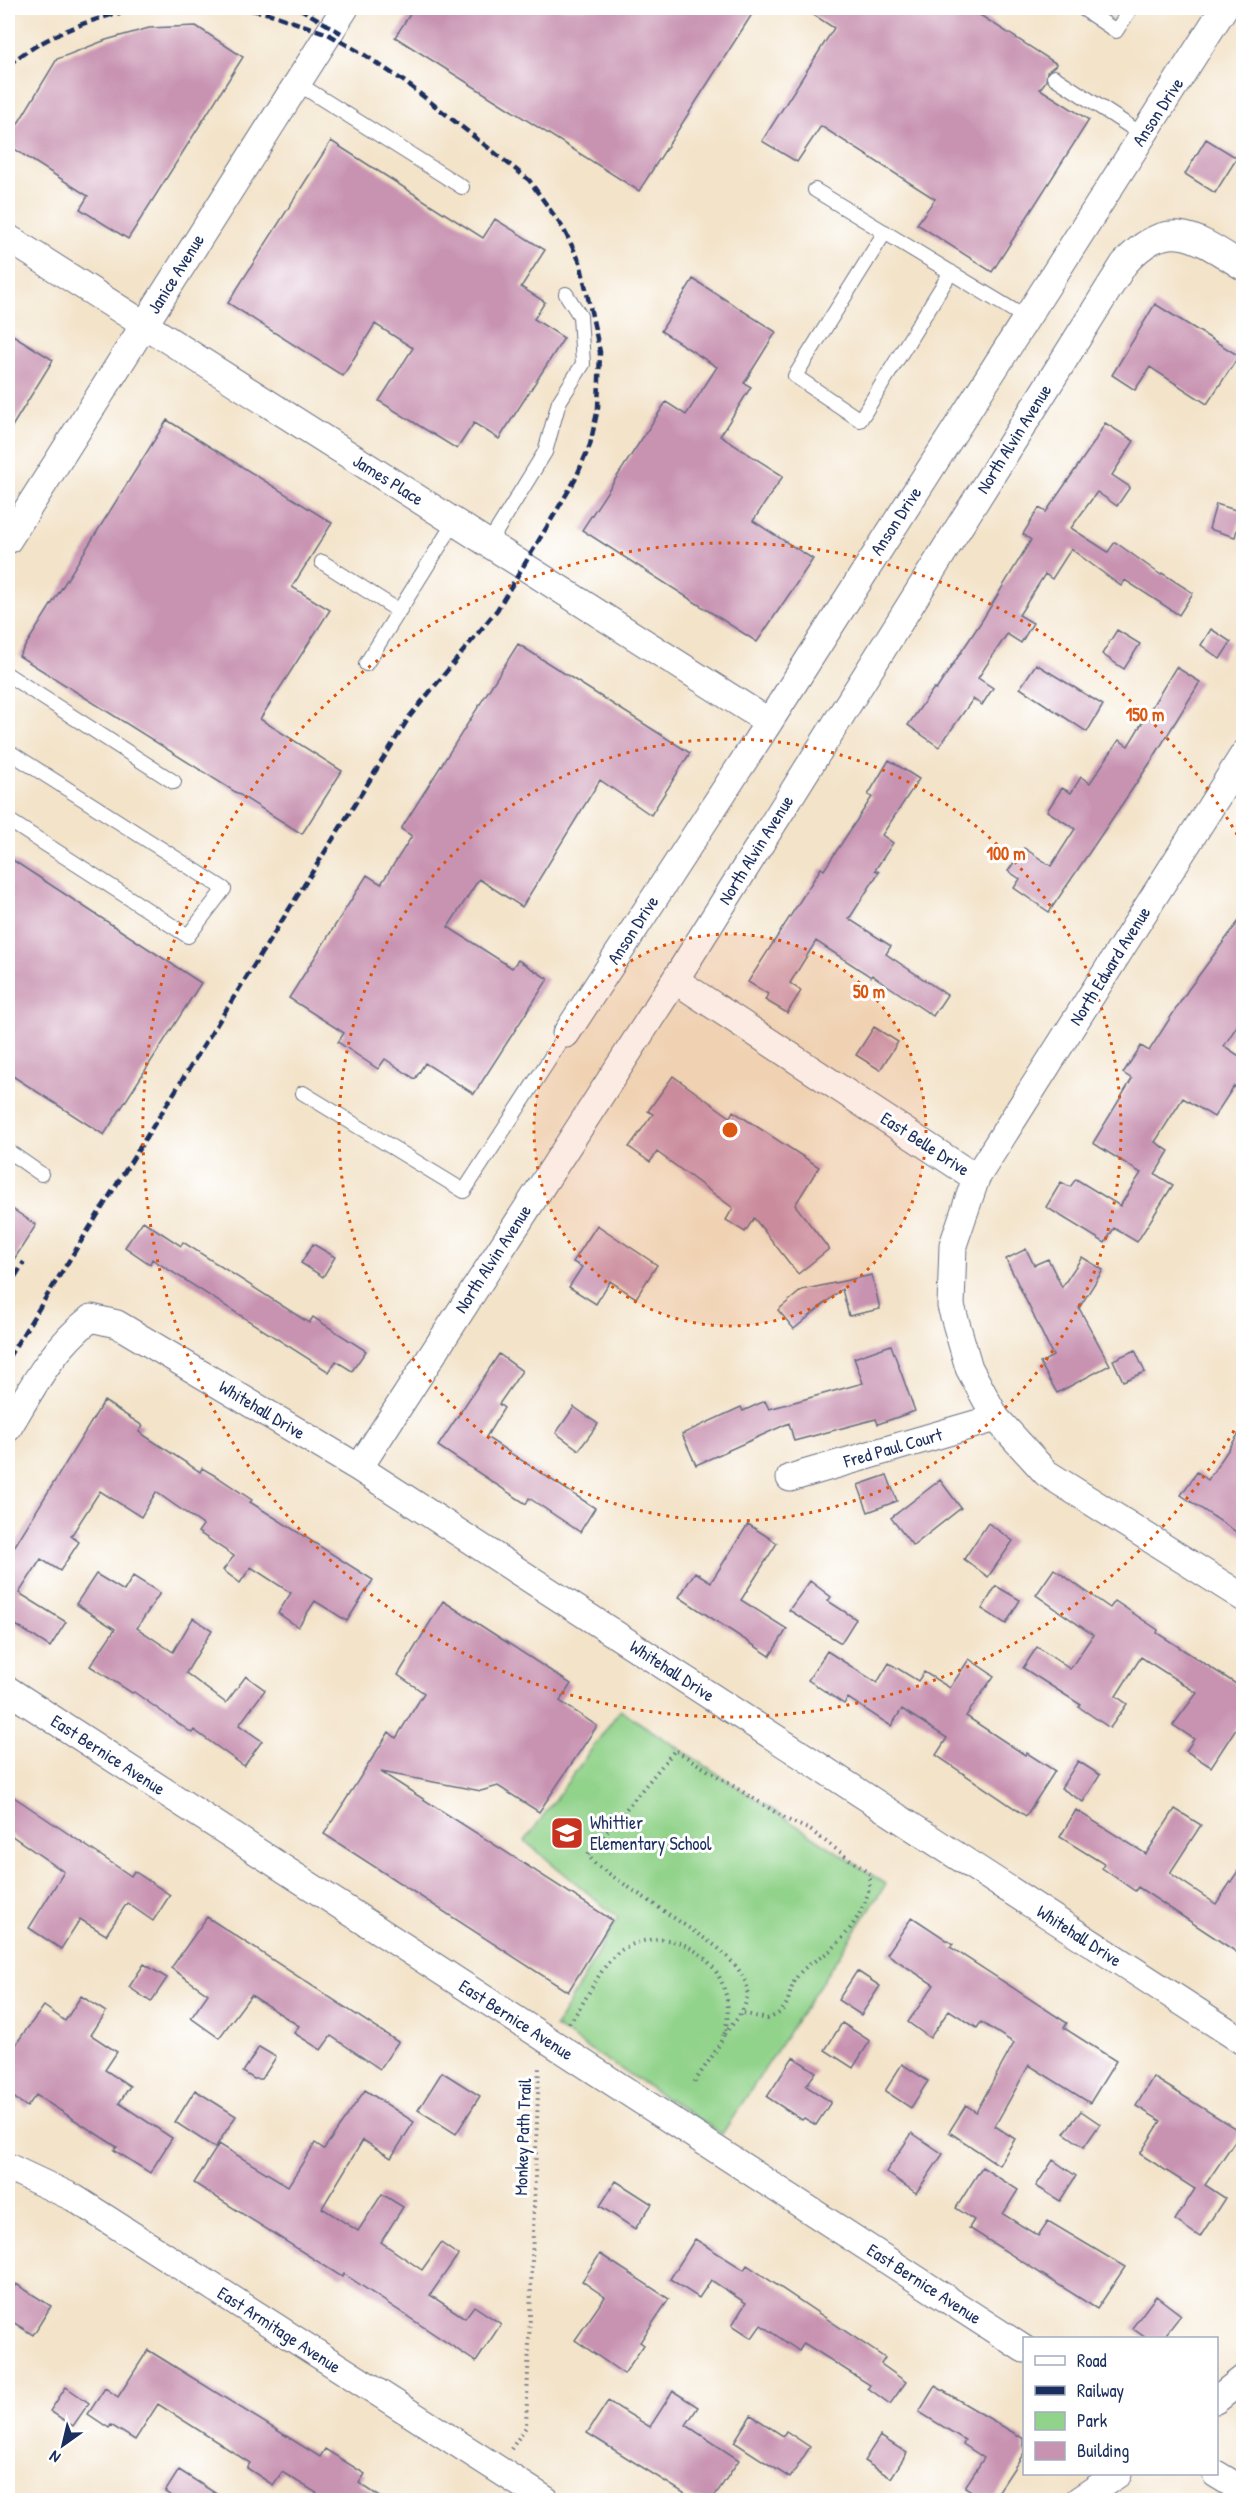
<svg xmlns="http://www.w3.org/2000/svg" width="1251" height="2508" viewBox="0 0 1251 2508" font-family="'Patrick Hand',sans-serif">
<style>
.green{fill:#92d38b;stroke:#568174;stroke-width:1.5}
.building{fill:#c893b1}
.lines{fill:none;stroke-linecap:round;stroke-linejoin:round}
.lane-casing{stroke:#676e83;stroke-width:16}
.street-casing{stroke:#676e83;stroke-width:29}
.path{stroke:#676e83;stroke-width:4;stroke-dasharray:1.5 4.5;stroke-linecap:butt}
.lane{stroke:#fff;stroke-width:14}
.street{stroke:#fff;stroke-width:27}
.rail{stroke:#1b2f5e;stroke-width:4.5;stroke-dasharray:9 4.5;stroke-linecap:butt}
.ring{fill:none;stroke:#de5710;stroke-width:3;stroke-dasharray:3 6}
.labels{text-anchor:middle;stroke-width:6;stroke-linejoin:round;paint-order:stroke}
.street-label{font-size:18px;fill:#1b2f5e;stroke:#fff}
.poi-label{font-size:18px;fill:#1b2f5e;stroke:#fff;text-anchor:start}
.centre{fill:#de5710;stroke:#fff;stroke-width:3}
.ring-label{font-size:18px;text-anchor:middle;font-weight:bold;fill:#de5710;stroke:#fff;stroke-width:6;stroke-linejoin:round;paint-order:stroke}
</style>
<rect width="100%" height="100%" fill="#fff"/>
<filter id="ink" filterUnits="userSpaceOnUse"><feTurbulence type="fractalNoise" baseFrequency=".0167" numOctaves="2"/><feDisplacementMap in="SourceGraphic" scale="12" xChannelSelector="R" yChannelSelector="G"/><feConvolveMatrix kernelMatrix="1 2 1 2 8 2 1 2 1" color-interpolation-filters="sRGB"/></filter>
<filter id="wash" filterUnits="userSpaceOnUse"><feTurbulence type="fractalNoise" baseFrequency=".008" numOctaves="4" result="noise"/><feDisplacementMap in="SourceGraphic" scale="24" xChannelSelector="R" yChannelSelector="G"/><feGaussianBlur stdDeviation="1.35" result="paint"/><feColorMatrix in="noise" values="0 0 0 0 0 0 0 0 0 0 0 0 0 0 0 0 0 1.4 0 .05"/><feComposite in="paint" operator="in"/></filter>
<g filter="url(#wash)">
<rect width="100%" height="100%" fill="#f3e3c9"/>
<path class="green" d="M620 1710 886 1884 722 2134 555 2027 618 1918 525 1841Z"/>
<g id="blocks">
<path class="building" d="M414 8H756L639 191 395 37Z
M803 8H969L1057 64 1047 72 1046 81 1040 89 1089 120 992 272 917 224 935 199 821 126 797 162 762 141 834 28Z
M196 26 243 57 128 239 80 209 88 196 8 145V140L57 59 106 40 149 28Z
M1206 139 1237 158 1215 193 1185 174Z
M331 141 483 238 495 219 545 250 521 287 545 302 534 319 564 338 499 439 474 423 457 449 379 401 413 348 375 324 343 376 228 303Z
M693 279 776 332 744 383 751 387 720 436 783 476 753 521 813 559 757 642 582 530 666 402 686 415 717 367 661 331Z
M1155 304 1239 356 1207 404 1150 367 1135 390 1112 375Z
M8 332 53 360 8 433Z
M167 420 332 523 292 587 330 610 260 719 342 771 302 834 19 656Z
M1105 423 1134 441 1112 475 1130 487 1117 506 1097 492 1071 528 1108 552 1115 542 1161 575 1162 573 1193 593 1179 615 1125 580 1121 586 1071 549 1052 579 1045 574 1019 615 1033 623 1021 643 1007 634 978 678 993 688 982 705 973 699 939 747 908 725 934 688 936 690 983 619 1031 540 1023 534 1039 508 1046 512 1093 444Z
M1216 504 1242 512 1235 537 1209 529Z
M1211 629 1231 642 1220 659 1201 645Z
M1117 630 1140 644 1124 669 1102 654Z
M518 644 690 753 651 815 600 780 522 907 479 879 448 927 512 968 518 960 548 979 474 1094 425 1063 415 1079 385 1059 378 1069 338 1042 344 1033 289 998 367 875 381 884 412 836 401 829Z
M1036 664 1103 705 1087 732 1020 688Z
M1176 667 1200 682 1152 760 1049 912 1014 888 1020 879 1008 871 1024 848 1051 866 1075 829 1047 811 1062 788 1071 793 1081 777 1090 783 1119 740 1128 746Z
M889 760 919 779 882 835 893 843 875 870 879 872 849 919 891 946 886 954 947 995 933 1016 872 975 871 977 816 941 790 983 801 991 787 1013 765 1000 768 994 748 982 821 868 824 870 872 797 868 795Z
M8 857 201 983 104 1135 8 1073Z
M1244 914V1015L1224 1046 1244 1059V1092L1234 1086 1214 1117 1183 1098 1155 1142 1169 1151 1155 1174 1173 1185 1137 1242 1114 1228 1105 1243 1046 1207 1061 1182 1070 1187 1076 1179 1120 1206 1141 1173 1093 1143 1132 1079 1123 1073 1141 1046 1149 1051 1188 990Z
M874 1027 898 1042 880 1070 856 1055Z
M673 1076 730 1117 733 1111 819 1167 795 1205 829 1249 798 1274 754 1218 745 1232 726 1220 733 1208 657 1152 650 1162 629 1147 653 1114 648 1111Z
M8 1206 36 1225 8 1269Z
M143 1221 181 1246 183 1242 309 1323 313 1317 366 1351 352 1371 336 1361 329 1372 152 1259 150 1264 125 1247Z
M597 1225 657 1265 636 1298 610 1281 596 1304 569 1287 582 1267 573 1262Z
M313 1244 335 1257 323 1277 301 1263Z
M1026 1249 1034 1265 1048 1259 1062 1287 1082 1257 1103 1270 1079 1308 1110 1365 1057 1393 1040 1363 1053 1356 1006 1259Z
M872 1275 880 1309 849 1316 842 1289 794 1329 778 1310 802 1290Z
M891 1345 915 1411 878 1424 876 1419 794 1441 789 1423 696 1465 682 1434 741 1407 743 1411 765 1401 769 1409 863 1383 854 1358Z
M1135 1350 1145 1372 1123 1381 1113 1360Z
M499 1354 522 1371 499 1404 504 1408 486 1437 595 1508 580 1532 529 1498 526 1504 438 1446Z
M104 1401 143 1426 139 1432 200 1472 202 1468 219 1478 252 1500 250 1502 373 1580 347 1621 315 1601 298 1627 278 1613 291 1593 251 1567 240 1583 223 1570 234 1556 198 1532 203 1525 156 1492 141 1517 100 1491 71 1536 79 1542 60 1571 41 1559 19 1593 66 1622 50 1647 8 1620V1557Z
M574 1407 598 1424 579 1450 556 1433Z
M1244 1426V1537L1181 1495 1197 1472 1208 1480Z
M887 1475 897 1501 868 1512 858 1485Z
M940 1480 961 1508 913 1546 891 1518Z
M988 1523 1013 1541 988 1577 964 1559Z
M748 1524 777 1543 741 1600 787 1629 770 1656 679 1597 695 1572 711 1582Z
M1054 1569 1110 1608 1115 1601 1158 1630 1157 1633 1244 1689V1716L1211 1767 1186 1751 1194 1739 1173 1725 1197 1693 1141 1657 1116 1696 1127 1704 1110 1728 1079 1707 1081 1705 1023 1668 1037 1647 1070 1669 1093 1635 1036 1595Z
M96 1574 124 1591 133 1576 160 1593 137 1628 173 1652 193 1618 212 1630 186 1673 226 1703 246 1676 265 1690 239 1725 262 1741 244 1766 194 1730 192 1733 134 1692 132 1693 90 1666 115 1629 76 1604Z
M810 1581 831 1597 828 1601 856 1619 841 1643 789 1610Z
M996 1586 1020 1600 1006 1624 982 1609Z
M443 1601 571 1684 560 1701 597 1726 539 1812 498 1786 481 1791 381 1772 612 1920 568 1992 324 1834 389 1732 396 1738 424 1693 398 1675Z
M827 1651 877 1683 889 1663 918 1681 924 1672 950 1688 969 1659 994 1676 966 1716 1025 1755 1027 1753 1055 1771 1026 1816 936 1755 947 1738 902 1709 891 1726 848 1698 844 1704 808 1680Z
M1078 1761 1100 1775 1083 1802 1061 1788Z
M8 1793 131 1876 134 1871 170 1895 153 1921 127 1903 106 1935 80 1919 61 1949 29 1928 64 1872 8 1833Z
M1175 1809 1201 1825 1170 1873 1216 1904 1244 1862V1957L1138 1887 1135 1891 1102 1868 1104 1864 1060 1837 1076 1810 1146 1854Z
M207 1917 398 2042 380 2069 331 2036 321 2050 294 2033 299 2026 251 1995 219 2038 191 2018 208 1994 171 1968Z
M912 1917 953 1944 950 1947 1067 2023 1064 2028 1116 2061 1090 2103 1029 2065 995 2126 1015 2139 999 2165 949 2132 966 2105 976 2112 1014 2043 981 2022 977 2028 949 2010 930 2038 908 2022 934 1985 887 1954Z
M144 1964 167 1978 151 2002 129 1987Z
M857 1971 880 1986 861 2015 838 2000Z
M81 1996 106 2012 91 2035 117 2052 105 2070 130 2086 119 2103 172 2138 150 2173 114 2150 117 2147 36 2095 27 2107 8 2093V2056L23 2034 44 2006 65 2021Z
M842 2023 870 2041 853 2068 825 2050Z
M259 2047 276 2057 262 2079H254L243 2072Z
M793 2057 816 2072 806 2086 831 2102 816 2125 804 2118 802 2120 767 2097Z
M902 2064 928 2081 911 2108 885 2091Z
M442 2072 480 2096 456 2134 418 2110Z
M1153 2077 1241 2132 1205 2185 1225 2198 1200 2237 1175 2220 1195 2189 1140 2154 1161 2121 1136 2106Z
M195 2090 236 2116 215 2148 175 2122Z
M365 2090 414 2122 391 2158 363 2140 322 2208 358 2231 382 2194 403 2207 381 2242 422 2270 441 2243 458 2255 430 2295 465 2318 474 2306 501 2324 476 2362 344 2274 342 2277 194 2183 219 2144 288 2186 315 2143 324 2149Z
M1081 2111 1100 2124 1084 2147 1064 2133Z
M912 2133 943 2154 916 2193 886 2172Z
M1053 2160 1076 2176 1060 2201 1036 2186Z
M982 2167 1018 2190 1003 2214 1038 2236 1048 2221 1125 2267 1097 2309 969 2228 974 2220 956 2208Z
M616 2181 652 2204 635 2229 600 2206Z
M695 2239 744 2270 747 2265 885 2358 881 2364 906 2382 890 2404 868 2388 870 2385 804 2343 799 2351 761 2325 752 2338 732 2325 746 2303 711 2280 699 2298 670 2279Z
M600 2254 669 2299 640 2342 644 2345 624 2374 575 2340 605 2297 582 2281Z
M16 2284 51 2306 33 2335 8 2319V2298Z
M1156 2296 1181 2315 1163 2338H1146L1132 2328Z
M148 2350 320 2457 325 2449 365 2474 359 2483 385 2500H328L282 2472 273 2485 247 2468 250 2463 158 2404 135 2440 111 2425 109 2428 88 2414 105 2388 118 2397Z
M935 2386 1024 2439V2453L993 2500H986L965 2487 984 2458 963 2444 965 2440 919 2412Z
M66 2387 89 2403 73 2426 50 2411Z
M673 2391 698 2407 686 2425 739 2460 712 2500H695L587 2433 608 2401 650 2427Z
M751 2415 783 2436 786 2431 810 2447 790 2478 734 2442Z
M880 2436 907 2453 891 2478 864 2461Z
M179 2470 226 2500H178L165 2492Z"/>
</g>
</g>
<g filter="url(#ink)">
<use href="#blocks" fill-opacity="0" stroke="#676e83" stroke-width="1.5"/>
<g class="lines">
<defs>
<path id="lane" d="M1082 8 1116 31 1131 8
M1054 77 1143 135
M297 83 462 187
M815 190 1026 318
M885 232 795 376 860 420 951 272
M489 543 545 452 559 402 583 364 580 316 566 294
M322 562 399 611
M366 664 455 521
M8 675 174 782
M8 751 224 889 188 936 8 820
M303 1093 464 1191 566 1034
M8 1151 41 1174"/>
<path id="street" d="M8 238 769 722
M8 540 345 8
M675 980 976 1178 953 1245 951 1306 969 1368 996 1418 1046 1473 1244 1598
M566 1034 769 722 1224 8
M976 1178 1244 754
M8 1428C33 1386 52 1349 91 1318L117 1324 359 1468 1244 2042
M359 1468 675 980 1124 264C1168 214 1196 237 1244 267
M790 1478 996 1418
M8 1690 1024 2349
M8 2167 74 2198 546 2500
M1216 2400 1244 2378
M1216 2474 1244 2491
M1079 2500 1118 2474"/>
</defs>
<use href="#lane" class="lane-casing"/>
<use href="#street" class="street-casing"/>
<path class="path" d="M569 2023C587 2002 601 1962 623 1949 680 1916 744 1973 724 2034 718 2051 702 2069 693 2085
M724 2034C759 1997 753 1980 717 1947L596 1865 588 1855 675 1750 788 1820 810 1830 870 1874C871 1901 853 1928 834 1947 824 1957 809 1962 800 1973 784 1991 796 2009 767 2019L743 2013
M511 2449 526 2427 539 2065"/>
<use href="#lane" class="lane"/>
<use href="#street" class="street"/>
<path class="rail" d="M299 8 341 33
M8 65C48 34 93 17 143 8
M8 1288 24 1262
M8 1358 410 716 497 610 575 480 590 445 598 408 600 352 580 262 563 228 529 180 405 82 363 54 328 34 271 14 242 8"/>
</g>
</g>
<circle cx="730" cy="1130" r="196" fill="#de5710" fill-opacity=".12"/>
<g class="ring">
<circle cx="730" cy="1130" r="196"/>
<circle cx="730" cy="1130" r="391"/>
<path d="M1243 1415A587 587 0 1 1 1243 845"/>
</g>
<defs>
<symbol id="school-square" viewBox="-11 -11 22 22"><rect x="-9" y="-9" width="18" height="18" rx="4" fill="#c8321e" stroke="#fff"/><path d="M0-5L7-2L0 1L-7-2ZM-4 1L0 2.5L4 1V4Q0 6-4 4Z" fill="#fff"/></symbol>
</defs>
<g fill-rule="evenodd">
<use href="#school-square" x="548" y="1814" width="38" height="38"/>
</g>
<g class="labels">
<g class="street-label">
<text transform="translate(1158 112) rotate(-57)" y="6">Anson Drive</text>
<text transform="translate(176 274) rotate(-58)" y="6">Janice Avenue</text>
<text transform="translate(1014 439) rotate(-58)" y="6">North Alvin Avenue</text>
<text transform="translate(388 480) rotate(32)" y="6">James Place</text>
<text transform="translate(896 521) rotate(-57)" y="6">Anson Drive</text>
<text transform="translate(756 850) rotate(-58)" y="6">North Alvin Avenue</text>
<text transform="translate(633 930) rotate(-57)" y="6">Anson Drive</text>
<text transform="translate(1110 966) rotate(-58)" y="6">North Edward Avenue</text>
<text transform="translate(925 1144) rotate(33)" y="6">East Belle Drive</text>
<text transform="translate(493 1259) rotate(-57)" y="6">North Alvin Avenue</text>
<text transform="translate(262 1410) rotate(31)" y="6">Whitehall Drive</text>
<text transform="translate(893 1448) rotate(-16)" y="6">Fred Paul Court</text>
<text transform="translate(672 1671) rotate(33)" y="6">Whitehall Drive</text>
<text transform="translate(108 1755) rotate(33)" y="6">East Bernice Avenue</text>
<text transform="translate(1079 1936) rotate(33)" y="6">Whitehall Drive</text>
<text transform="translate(516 2020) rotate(33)" y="6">East Bernice Avenue</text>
<text transform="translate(523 2137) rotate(-88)" y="6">Monkey Path Trail</text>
<text transform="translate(924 2284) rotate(33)" y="6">East Bernice Avenue</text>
<text transform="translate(279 2330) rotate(33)" y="6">East Armitage Avenue</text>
</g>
<g class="poi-label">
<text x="590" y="1829">Whittier<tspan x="590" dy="21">Elementary School</tspan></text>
</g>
</g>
<circle cx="730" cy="1130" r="9" class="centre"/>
<g class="ring-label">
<text x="1145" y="721">150 m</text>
<text x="1006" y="860">100 m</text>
<text x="869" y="998">50 m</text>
</g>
<rect width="1251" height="2508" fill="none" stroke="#fff" stroke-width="30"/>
<rect x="1023" y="2337" width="195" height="138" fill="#ffffff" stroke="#a4acbf" stroke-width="1.5"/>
<rect x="1035" y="2356" width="30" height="9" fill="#ffffff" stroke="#a4acbf" stroke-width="1.5"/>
<text x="1077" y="2367" font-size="18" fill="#1b2f5e">Road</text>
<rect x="1035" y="2386" width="30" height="9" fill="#1b2f5e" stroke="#a4acbf" stroke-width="1.5"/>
<text x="1077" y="2397" font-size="18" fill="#1b2f5e">Railway</text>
<rect x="1035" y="2412" width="30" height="18" fill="#92d38b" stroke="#a4acbf" stroke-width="1.5"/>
<text x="1077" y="2427" font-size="18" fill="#1b2f5e">Park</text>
<rect x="1035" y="2442" width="30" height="18" fill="#c893b1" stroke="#a4acbf" stroke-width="1.5"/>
<text x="1077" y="2457" font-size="18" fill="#1b2f5e">Building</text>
<g transform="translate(63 2445) rotate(214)" stroke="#ffffff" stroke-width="4.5" paint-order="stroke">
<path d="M0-4.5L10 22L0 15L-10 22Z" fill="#1b2f5e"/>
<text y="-9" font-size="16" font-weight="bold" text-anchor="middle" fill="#1b2f5e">N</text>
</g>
</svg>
